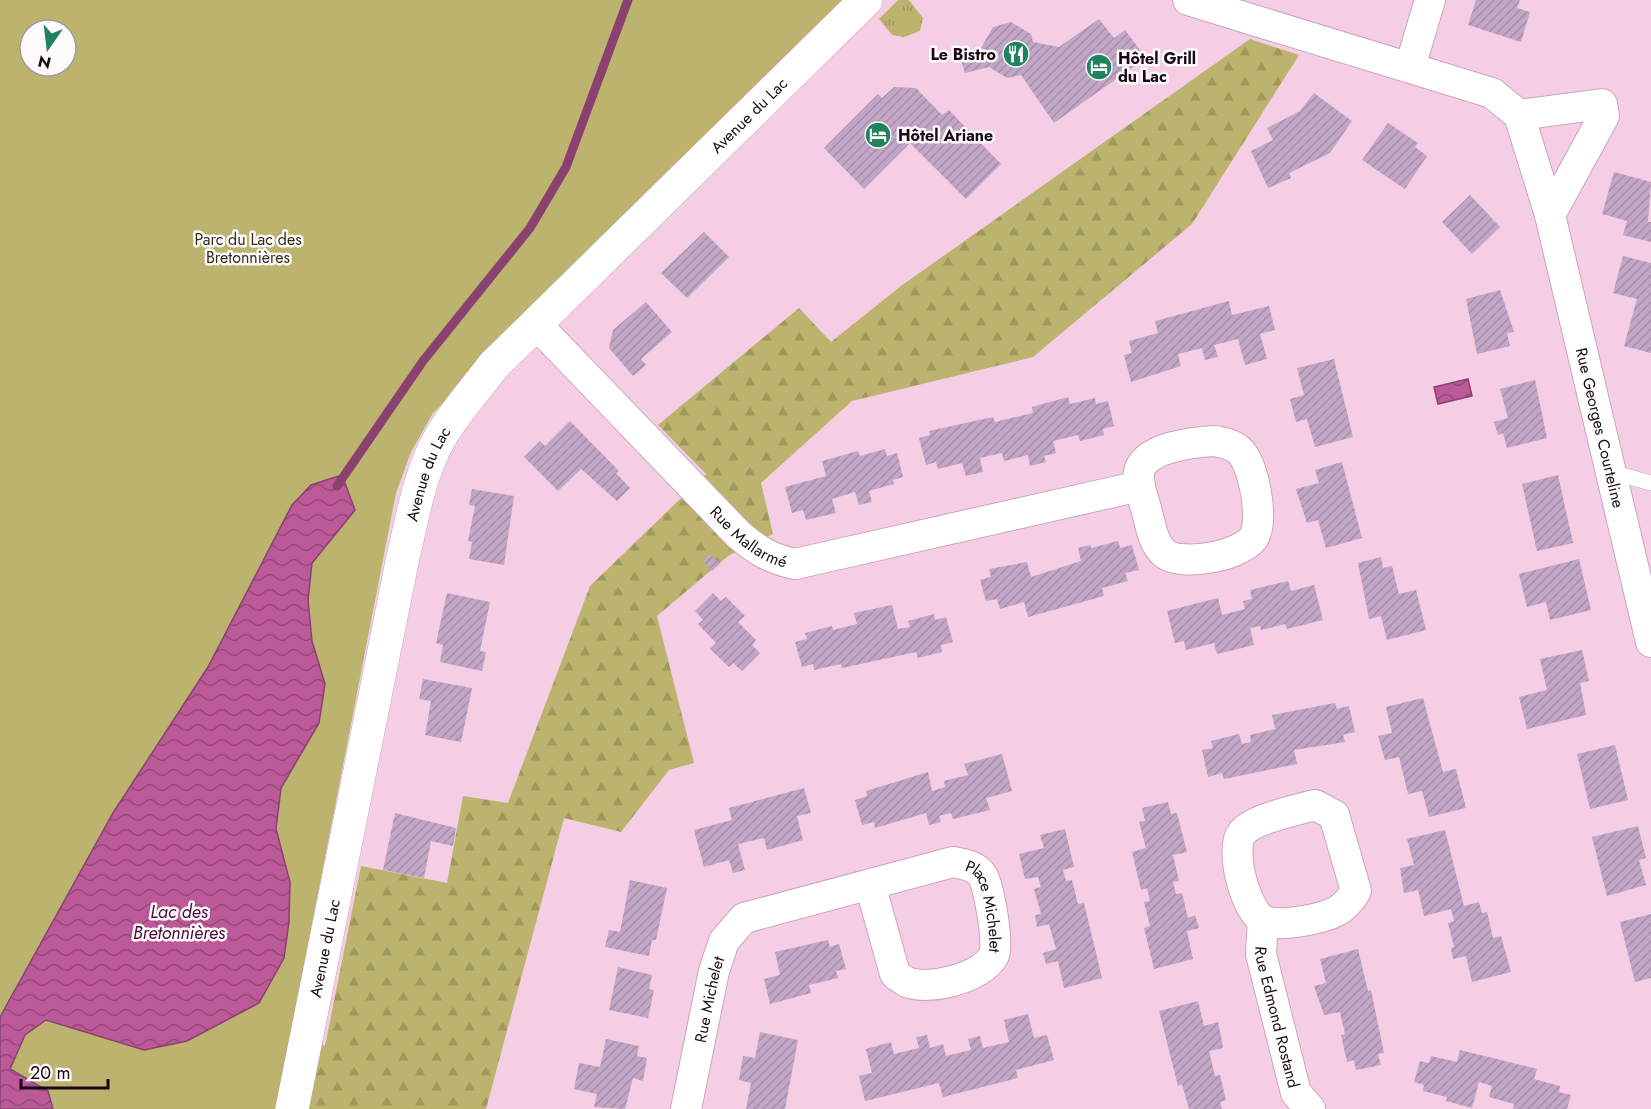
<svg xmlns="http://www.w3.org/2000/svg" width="1651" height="1109" viewBox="0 0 1651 1109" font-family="Jost,sans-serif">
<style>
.grass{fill:url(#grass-tufts)}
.forest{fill:url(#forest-firs)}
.park{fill:#bbb36e;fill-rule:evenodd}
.water{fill:url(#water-waves);stroke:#8a4170;stroke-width:1.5}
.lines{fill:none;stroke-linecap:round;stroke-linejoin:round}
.stream{stroke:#8a4170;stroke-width:9}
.building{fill:url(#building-hatch)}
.lane-casing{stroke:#cba5bb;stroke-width:16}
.street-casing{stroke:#cba5bb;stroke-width:32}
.secondary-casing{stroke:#cba5bb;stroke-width:34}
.lane{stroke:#fff;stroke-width:15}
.street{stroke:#fff;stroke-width:30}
.secondary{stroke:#fff;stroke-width:33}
.labels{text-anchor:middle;stroke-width:5;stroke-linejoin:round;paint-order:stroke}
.poi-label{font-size:16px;font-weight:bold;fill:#170a12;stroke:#fffbfd;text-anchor:start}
.street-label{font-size:16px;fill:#170a12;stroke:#fffbfd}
.park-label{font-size:16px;fill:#312f19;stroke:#fffbfd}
.water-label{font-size:18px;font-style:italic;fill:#4a0a37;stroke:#fffbfd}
</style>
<defs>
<pattern id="grass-tufts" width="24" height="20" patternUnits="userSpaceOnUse" patternTransform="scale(1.5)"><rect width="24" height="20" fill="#bbb36e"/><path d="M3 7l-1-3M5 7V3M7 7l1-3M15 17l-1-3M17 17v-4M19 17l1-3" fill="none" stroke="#a0995e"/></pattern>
<pattern id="forest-firs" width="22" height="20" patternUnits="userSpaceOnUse" patternTransform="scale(1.5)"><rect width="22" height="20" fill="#bbb36e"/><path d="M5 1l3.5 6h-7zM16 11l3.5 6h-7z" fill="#a0995e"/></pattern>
<pattern id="water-waves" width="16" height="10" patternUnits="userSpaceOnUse" patternTransform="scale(1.5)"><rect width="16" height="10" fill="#bb5999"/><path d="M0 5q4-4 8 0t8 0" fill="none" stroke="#97487b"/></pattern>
<pattern id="building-hatch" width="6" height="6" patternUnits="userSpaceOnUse" patternTransform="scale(1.5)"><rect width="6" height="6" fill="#c1a6c5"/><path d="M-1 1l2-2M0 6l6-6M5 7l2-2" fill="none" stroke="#a58ea8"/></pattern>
</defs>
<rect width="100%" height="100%" fill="#f5cee5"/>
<path class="grass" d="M898 0H909L923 18 920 31 904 37 892 35 879 19Z"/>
<path class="forest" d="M1250 39 1299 55 1192 224 1033 357 852 401 761 483 773 534 728 556 657 616 694 763 669 770 621 832 564 818 486 1109H105L273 1023 325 1046 361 866 447 883 463 796 508 803 590 586 706 474 658 425 799 308 831 342 901 286Z"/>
<path class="park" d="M0 0H848L433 413 411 452 396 493 276 1109H0ZM30 30H66V66H30Z"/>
<path class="water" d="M1468 379 1472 396 1438 404 1434 387Z
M342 475 355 510 312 563 308 600 312 641 325 684 319 723 281 788 276 829 290 882 289 922 284 958 259 1003 187 1041 144 1050 46 1020 25 1035 10 1069 48 1091 53 1109H0V1017L113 813 208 667 292 505 311 485Z"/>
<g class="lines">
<path class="stream" d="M337 486 423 361 530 228 566 167 628 0"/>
</g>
<path class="building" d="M1476 0H1520L1517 8 1530 12 1521 42 1468 25Z
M1099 19 1114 38 1125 30 1146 58 1054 123 1021 75 1007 78 989 67 965 73 959 54 981 48 993 27 1011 22 1031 34 1033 42 1059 47Z
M894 87 916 88 942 115 949 110 1001 164 966 199 910 143 864 189 824 148 878 94 882 98Z
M1314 93 1352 121 1330 153 1289 173 1291 178 1268 188 1251 151 1273 140 1267 128 1300 111Z
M1388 123 1418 143 1415 147 1427 156 1405 189 1362 160Z
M1614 172 1651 182 1648 222H1651V242L1623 235 1627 221 1602 214Z
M1470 195 1500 227 1472 254 1442 222Z
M704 232 729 257 687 298 661 273Z
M1623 256 1651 263V353L1624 346 1637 299 1613 293Z
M1500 290 1514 332 1507 333 1510 346 1477 354 1466 299Z
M1229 301 1232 315 1269 306 1275 330 1260 334 1267 359 1245 365 1238 339 1214 345 1218 357 1205 360 1202 348 1178 354 1181 366 1131 382 1124 355 1132 353 1129 341 1158 333 1155 321Z
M646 302 672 332 641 359 646 365 633 376 609 348 613 330Z
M1334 359 1353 437 1315 447 1307 419 1296 422 1290 399 1304 395 1297 368Z
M1535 380 1547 438 1507 448 1503 433 1498 435 1494 422 1508 418 1500 389Z
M1068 397 1070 404 1095 398 1096 404 1108 401 1114 426 1103 429 1104 435 1080 441 1078 435 1053 441 1056 453 1044 456 1046 462 1030 466 1028 455 1004 461 1002 453 980 458 983 472 966 476 962 463 938 469 936 462 926 465 919 438 930 435 929 431 993 417 995 422 1033 413 1032 407Z
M570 421 619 471 616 473 630 488 617 501 581 469 558 491 524 457 540 441 545 446Z
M885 449 887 456 897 453 903 477 893 480 894 484 869 491 872 502 859 505 855 492 832 499 836 513 806 520 803 510 792 513 785 487 826 476 822 461 858 451 860 456Z
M1342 462 1362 538 1326 548 1318 520 1307 523 1296 489 1319 483 1315 470Z
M1558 475 1573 543 1537 551 1522 484Z
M472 489 514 496 504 565 469 559 472 542 468 541 475 506 469 505Z
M1118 541 1120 548 1132 545 1139 570 1125 573 1128 581 1102 588 1104 596 1028 617 1024 602 1000 609 997 599 986 601 980 580 991 577 989 569 1027 562 1031 577 1081 561 1078 548 1090 545 1091 548Z
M711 554 720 564 712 571 703 561Z
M1381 557 1383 568 1392 566 1399 594 1416 590 1426 630 1387 640 1381 616 1369 619 1358 563Z
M1579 559 1591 610 1550 620 1546 602 1527 607 1519 574Z
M1288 581 1291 591 1314 585 1323 620 1287 629 1285 624 1261 630 1260 626 1250 628 1254 645 1217 654 1214 643 1186 650 1184 641 1175 643 1167 611 1218 598 1222 615 1245 609 1243 601 1252 599 1250 590Z
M447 593 490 602 480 651 486 652 482 671 440 662 443 645 436 643Z
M713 593 721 601 726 597 745 616 738 622 756 640 752 645 760 653 742 671 733 663 729 667 710 649 716 643 698 624 703 620 695 611Z
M892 605 898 629 910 627 908 621 934 614 935 620 946 617 953 642 941 645 942 652 918 658 916 652 842 668 841 664 814 670 813 664 802 667 795 642 807 639 805 633 832 626 833 630 857 624 854 613Z
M1582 650 1589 681 1580 683 1586 715 1527 729 1519 697 1547 690 1540 659Z
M423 679 472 688 461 742 425 735 431 701 419 699Z
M1423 698 1443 772 1456 769 1466 808 1429 817 1422 791 1408 794 1399 757 1385 760 1378 736 1392 733 1386 707Z
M1335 703 1337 709 1349 706 1355 732 1343 735 1345 742 1294 750 1297 764 1224 779 1222 773 1208 777 1202 750 1213 748 1211 741 1239 734 1242 744 1251 742 1250 735 1275 729 1272 715Z
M1615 745 1628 800 1590 809 1577 754Z
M1002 754 1012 791 986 798 990 810 953 819 951 813 939 816 941 822 929 825 926 813 875 828 874 822 862 825 855 800 867 796 866 791 928 772 932 791 945 787 944 781 968 775 964 764Z
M804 788 811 813 797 816 803 840 767 850 764 838 738 844 745 870 733 873 729 860 704 867 694 830 732 820 729 808Z
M1168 802 1171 814 1177 813 1187 852 1173 855 1179 881 1173 882 1176 894 1182 893 1188 918 1195 915 1199 928 1187 931 1193 959 1154 969 1144 928 1150 926 1144 902 1150 901 1147 888 1141 890 1132 852 1146 848 1139 822 1145 821 1142 808Z
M395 813 456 828 453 846 431 841 424 878 383 870Z
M1638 826 1646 858 1639 860 1646 885 1607 896 1592 837Z
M1065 829 1074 867 1063 870 1066 881 1072 880 1078 904 1084 903 1102 978 1064 988 1058 961 1046 964 1043 953 1056 949 1049 924 1037 927 1035 915 1041 914 1034 889 1041 887 1038 877 1025 879 1019 854 1044 848 1040 835Z
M1445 830 1464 906 1479 902 1482 913 1487 912 1493 938 1501 936 1511 972 1472 982 1466 956 1453 959 1451 948 1454 947 1448 923 1454 921 1451 909 1424 916 1418 890 1404 893 1400 868 1414 865 1407 839Z
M630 880 667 888 656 940H652L649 956 605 947 609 930 620 932Z
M1651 914V978L1635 982 1620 922Z
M828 940 830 947 839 944 846 969 836 971 838 978 809 985 811 993 770 1004 764 979 780 975 775 952Z
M1358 949 1368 991 1371 990 1384 1053 1378 1054 1381 1065 1356 1070 1354 1060 1347 1062 1341 1035 1345 1034 1340 1012 1324 1015 1314 986 1326 983 1320 959Z
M618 967 652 975 649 989 654 990 648 1018 609 1010Z
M1198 1001 1204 1026 1218 1022 1221 1036 1223 1048 1209 1051 1215 1076 1220 1075 1226 1100 1220 1102 1222 1109H1189L1182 1084 1178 1086 1159 1011Z
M1028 1014 1034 1038 1047 1035 1054 1060 1016 1070 1018 1078 943 1097 939 1083 865 1101 859 1076 872 1073 866 1049 891 1042 894 1054 919 1048 916 1037 927 1035 930 1048 943 1044 946 1056 971 1050 968 1039 980 1036 983 1048 1009 1042 1004 1020Z
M760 1032 798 1040 785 1109H746L751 1083 739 1080 743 1056 755 1058Z
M606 1039 639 1046 637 1056 647 1058 643 1081 633 1078 625 1109 594 1107 597 1094 574 1089 579 1063 600 1067Z
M1460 1050 1537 1069 1534 1079 1560 1086 1559 1092 1571 1095 1567 1109H1513L1514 1104 1489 1097 1492 1086 1479 1082 1472 1108 1446 1101 1447 1097 1423 1091 1424 1085 1414 1082 1420 1061 1429 1063 1431 1056 1457 1062Z"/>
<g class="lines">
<defs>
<path id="lane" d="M1611 472 1651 483"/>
<g id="street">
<path id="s1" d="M1188 0 1492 93 1519 115 1550 215 1651 642"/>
<path d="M1410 67 1430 0"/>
<path d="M1519 115 1602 104 1604 116 1550 215"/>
<path id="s2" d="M536 324 738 534C756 550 771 559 795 564L1140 486"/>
<path d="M1215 441C1224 443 1233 444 1240 451 1254 466 1263 516 1255 535 1247 555 1181 568 1164 553 1153 543 1151 527 1147 512 1144 500 1137 484 1139 472 1144 447 1195 442 1215 441Z"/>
<path d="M1315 805 1334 815 1356 891C1351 899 1346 906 1337 911 1322 919 1281 927 1265 921 1246 914 1229 849 1242 833 1252 819 1297 810 1315 805Z"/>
<path id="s3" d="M1263 920 1261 954 1296 1093 1310 1109"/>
<path id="s4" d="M686 1109 714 971 724 941 744 918 953 862C963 864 975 865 982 875 989 885 999 944 994 955 983 978 928 991 907 982 903 980 899 977 895 974L870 884"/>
</g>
<g id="secondary">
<path id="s5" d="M292 1109 403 557C411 524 417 489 430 458 444 424 472 394 494 365L866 0"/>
</g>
</defs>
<use href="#lane" class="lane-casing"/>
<use href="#street" class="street-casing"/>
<use href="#secondary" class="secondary-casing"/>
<use href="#lane" class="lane"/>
<use href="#street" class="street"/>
<use href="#secondary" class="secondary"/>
</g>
<defs>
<symbol id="restaurant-disc" viewBox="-11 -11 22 22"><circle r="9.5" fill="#1f835d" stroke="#fffbfd"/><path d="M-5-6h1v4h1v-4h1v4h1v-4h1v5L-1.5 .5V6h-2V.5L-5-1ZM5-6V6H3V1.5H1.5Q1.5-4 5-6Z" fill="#fff"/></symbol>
<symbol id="hotel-disc" viewBox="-11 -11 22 22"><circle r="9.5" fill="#1f835d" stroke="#fffbfd"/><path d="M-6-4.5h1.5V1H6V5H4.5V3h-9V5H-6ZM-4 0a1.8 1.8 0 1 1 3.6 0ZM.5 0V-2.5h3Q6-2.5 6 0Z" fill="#fff"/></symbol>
</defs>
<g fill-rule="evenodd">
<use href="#restaurant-disc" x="1001" y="39" width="30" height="30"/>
<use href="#hotel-disc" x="1084" y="52" width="30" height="30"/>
<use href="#hotel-disc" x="863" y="120" width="30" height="30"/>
</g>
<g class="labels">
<g class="poi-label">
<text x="996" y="60" text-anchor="end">Le Bistro</text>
<text x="1118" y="64">Hôtel Grill<tspan x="1118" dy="18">du Lac</tspan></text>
<text x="898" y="141">Hôtel Ariane</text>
</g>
<g class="street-label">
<text dy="6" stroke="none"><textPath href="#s5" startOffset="1136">Avenue du Lac</textPath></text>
<text dy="6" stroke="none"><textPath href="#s1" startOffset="676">Rue Georges Courteline</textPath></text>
<text dy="6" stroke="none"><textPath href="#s5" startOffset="650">Avenue du Lac</textPath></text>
<text dy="6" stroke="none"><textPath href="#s2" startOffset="302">Rue Mallarmé</textPath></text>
<text dy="6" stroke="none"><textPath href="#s4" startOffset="482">Place Michelet</textPath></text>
<text dy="6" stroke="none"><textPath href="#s5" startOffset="164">Avenue du Lac</textPath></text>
<text dy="6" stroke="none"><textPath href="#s4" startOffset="112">Rue Michelet</textPath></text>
<text dy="6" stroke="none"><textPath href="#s3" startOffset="99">Rue Edmond Rostand</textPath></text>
</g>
<g class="park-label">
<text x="248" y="245">Parc du Lac des<tspan x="248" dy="18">Bretonnières</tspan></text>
</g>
<g class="water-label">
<text x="179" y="918">Lac des<tspan x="179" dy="21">Bretonnières</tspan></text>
</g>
</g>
<g transform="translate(48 48) rotate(194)"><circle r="28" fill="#fffbfd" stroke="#a29b9f" stroke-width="1.5"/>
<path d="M0-4.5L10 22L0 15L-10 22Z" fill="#1f835d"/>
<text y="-9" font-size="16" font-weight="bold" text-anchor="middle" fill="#170a12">N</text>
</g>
<path d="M21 1079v9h87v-9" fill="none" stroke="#170a12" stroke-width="3"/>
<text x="30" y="1079" font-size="18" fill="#170a12" stroke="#fffbfd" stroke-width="4.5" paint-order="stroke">20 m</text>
</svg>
